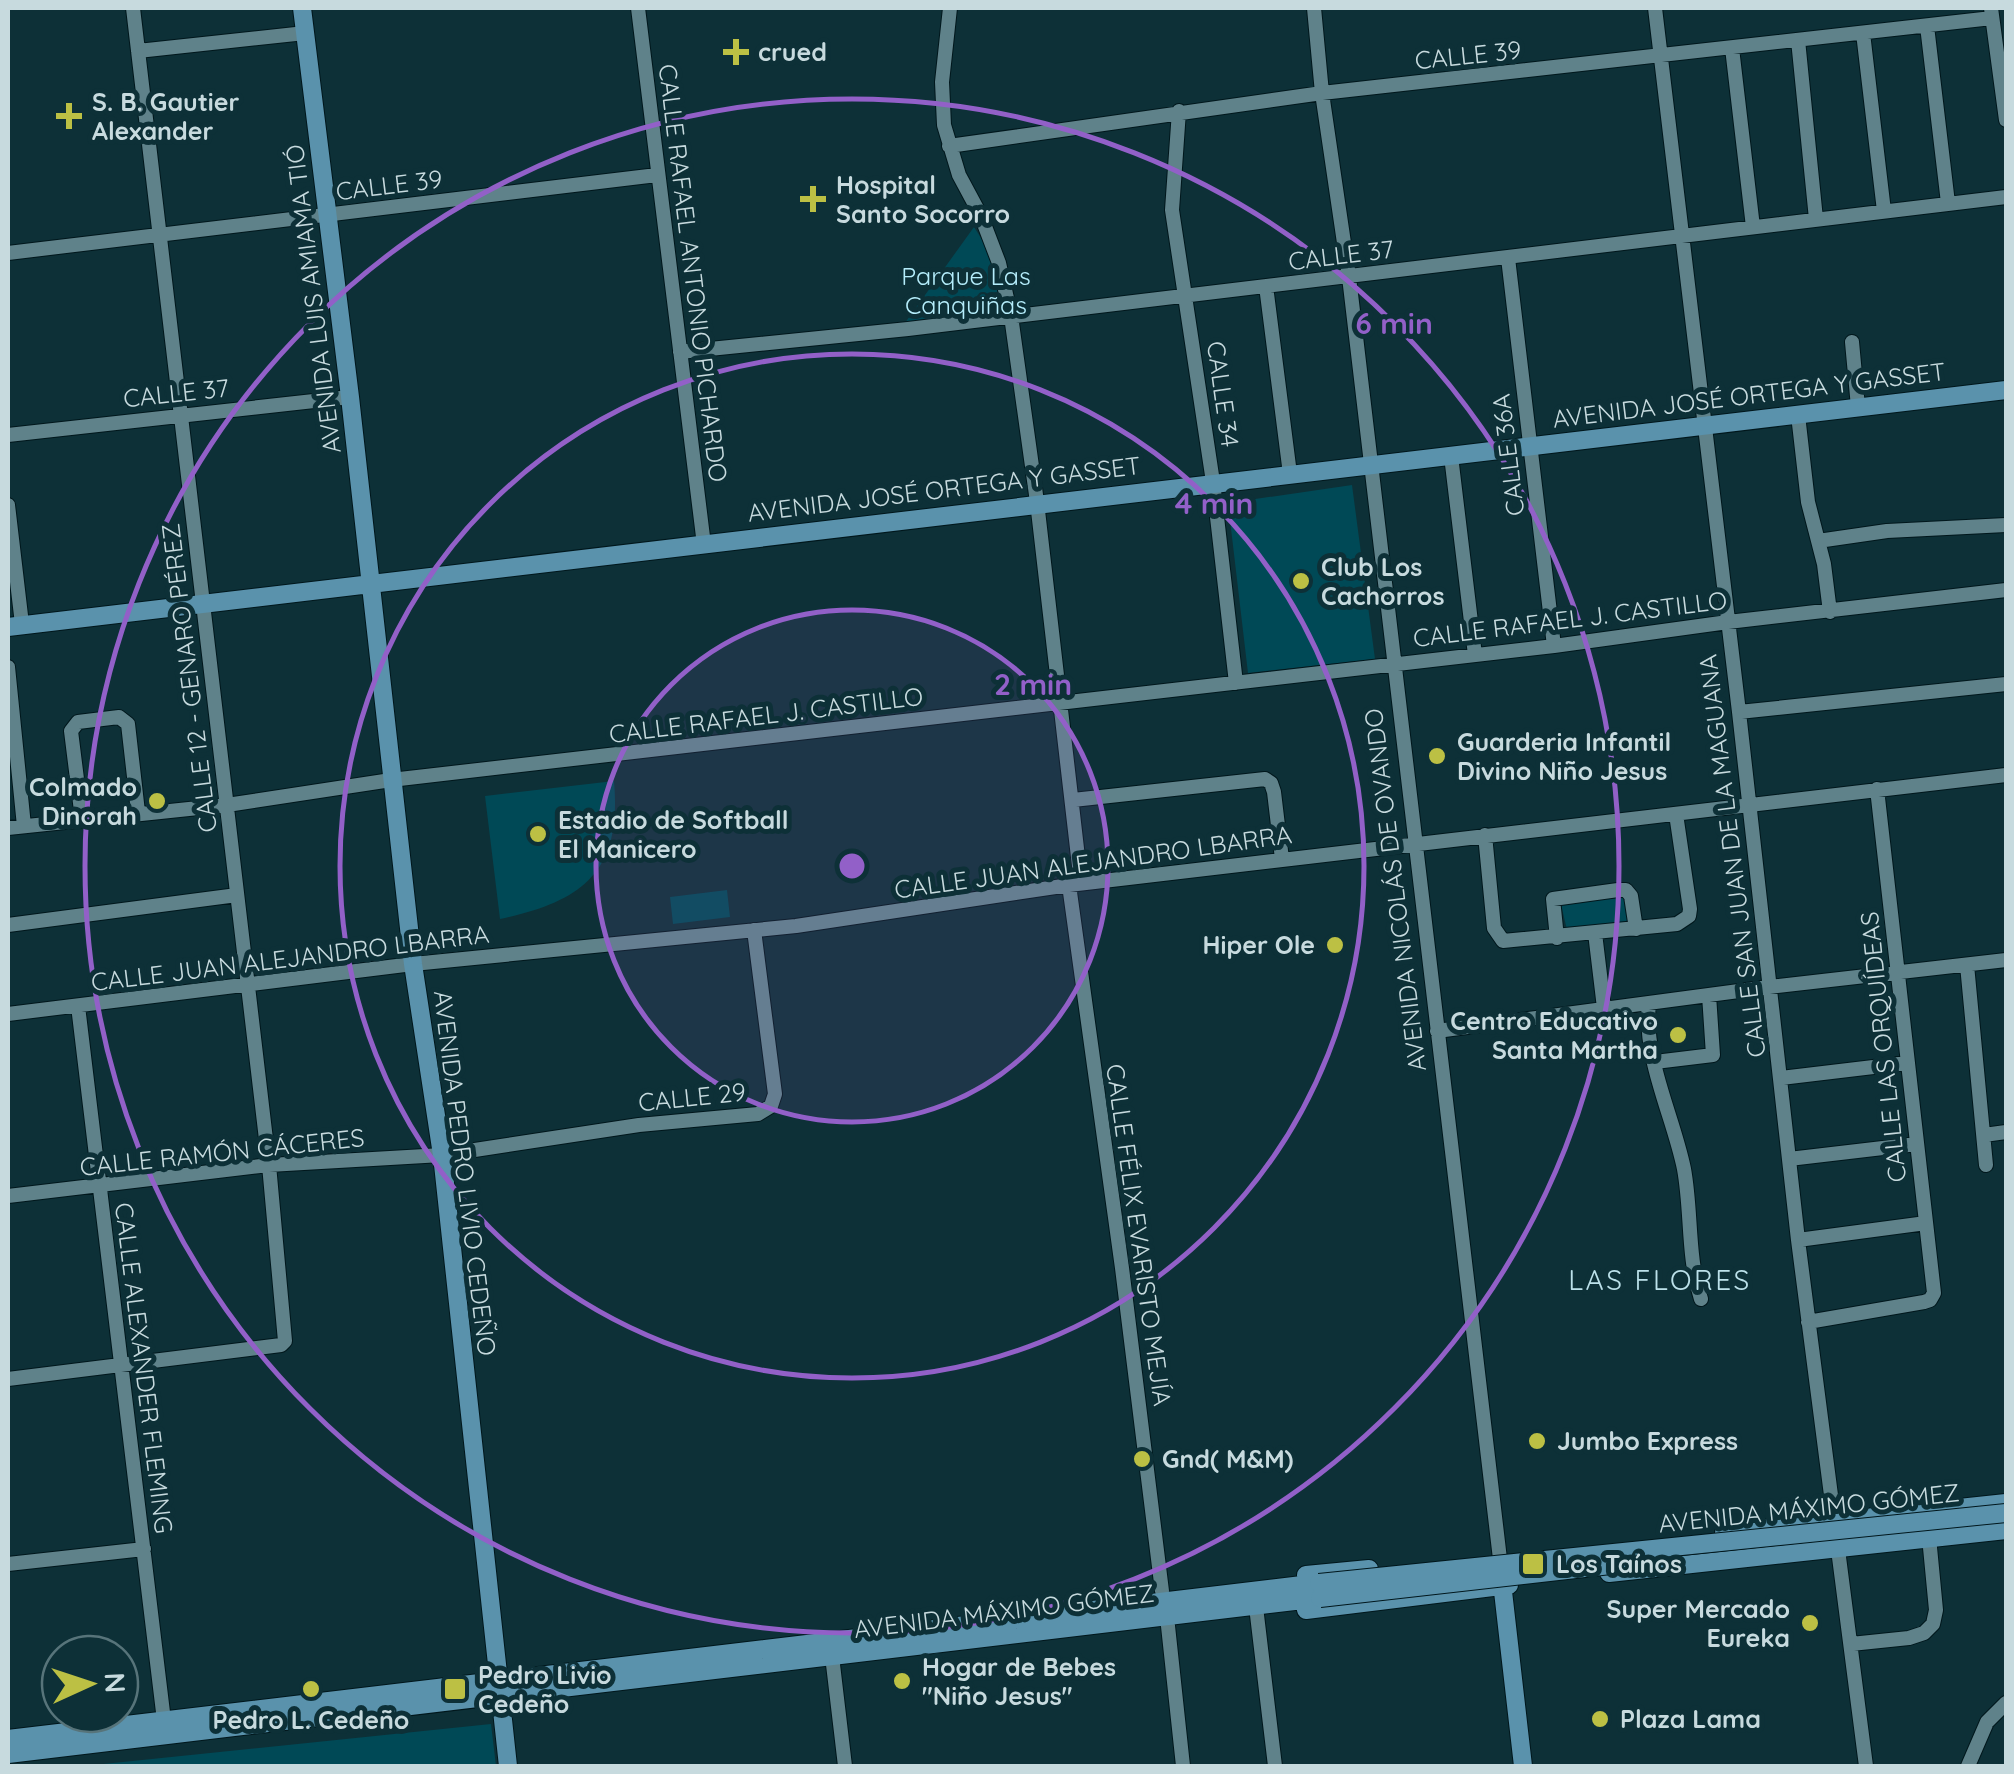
<svg xmlns="http://www.w3.org/2000/svg" width="2014" height="1774" viewBox="0 0 2014 1774" font-family="Quicksand,sans-serif">
<style>
.green{fill:#004956}
.lines{fill:none;stroke-linecap:round;stroke-linejoin:round}
.minor-casing{stroke:#00171c;stroke-width:16}
.major-casing{stroke:#00171c;stroke-width:20}
.minor{stroke:#5f828a;stroke-width:14}
.major{stroke:#5a92ac;stroke-width:18}
.major-bridge-casing{stroke:#00171c;stroke-width:20;stroke-linecap:butt}
.major-bridge{stroke:#5a92ac;stroke-width:18}
.ring{fill:none;stroke:#9260c8;stroke-width:5}
.poi-dot{fill:#bcc044;stroke:#0d3037;stroke-width:4}
.labels{text-anchor:middle;stroke-width:10;stroke-linejoin:round;paint-order:stroke}
.poi-label{font-size:25px;font-weight:bold;fill:#c7dade;stroke:#0d3037;text-anchor:start}
.street-label{font-size:25px;fill:#c7dade;stroke:#0d3037}
.park-label{font-size:25px;fill:#b5edfb;stroke:#0d3037}
.neighbourhood-label{font-size:28px;letter-spacing:2.5px;fill:#bce1ea;stroke:#0d3037}
.centre{fill:#9260c8;stroke:#0d3037;stroke-width:5}
.ring-label{font-size:30px;text-anchor:middle;font-weight:bold;fill:#9260c8;stroke:#0d3037;stroke-width:10;stroke-linejoin:round;paint-order:stroke}
</style>
<rect width="100%" height="100%" fill="#0d3037"/>
<path class="green" d="M974 227 988 249 1005 317 902 327Z
M1352 485 1375 659 1248 673 1228 503Z
M614 781C622 871 584 901 500 919L485 796Z
M727 890 730 917 673 924 670 897Z
M1624 897 1628 922 1567 930 1561 904Z
M491 1724 496 1766H84Z"/>
<g class="lines">
<defs>
<path id="minor" d="M638 8 704 545
M950 8 942 82 944 125 959 175 981 216 999 263 1011 316 1037 502 1081 883
M1314 8 1322 93 1349 277 1500 1559
M1655 8 1739 712 1798 1240 1866 1766
M1991 8 2006 120
M1927 26 1948 203
M1863 33 1884 211
M1798 40 1816 219
M1732 48 1753 227
M138 51 305 33
M1179 111 1172 210 1213 482 1236 683
M949 146 1322 93 1992 18
M8 253 657 175
M1508 258 1554 646
M1266 286 1290 474
M1852 342 1858 407
M680 352 908 329 2006 197
M1798 415 1808 502 1824 564 1830 612
M8 435 350 397
M1451 456 1475 655
M8 505 22 624
M1818 541 1887 531 2006 525
M8 667 24 826
M1739 712 2006 684
M1073 800 1265 779 1271 783 1274 792 1282 859
M82 819 71 731 78 722 119 717 128 724 138 812
M8 828 227 805 391 780 1554 646 1728 622 2006 590
M1485 835 1494 928 1503 941 1677 924 1689 916 1690 909 1676 814
M1069 885 1122 1268 1162 1591
M8 925 237 895
M1595 933 1604 1008
M1557 938 1553 899 1618 890H1626L1631 896 1636 929
M1967 965 1986 1165
M1649 1003C1643 1059 1673 1115 1684 1169 1692 1213 1687 1256 1701 1299
M78 1006 165 1729
M8 1014 413 964 796 926 1069 885 2006 775
M1437 1031 1769 987 2006 960
M1655 1062 1713 1055 1709 995
M1781 1078 1907 1063
M1984 1135 2006 1132
M1789 1159 1917 1144
M8 1196 269 1165 442 1155 639 1125 758 1114 771 1106 775 1094 754 930
M1798 1240 1926 1223
M1808 1322 1924 1302 1930 1300 1934 1293 1877 789
M8 1379 281 1345 285 1341 269 1165 133 8
M8 1564 144 1549
M1257 1615 1275 1766
M1168 1626 1183 1766
M1851 1644 1909 1638 1924 1633 1933 1624 1936 1610 1929 1537
M832 1656 845 1766
M1968 1766 1987 1722 2006 1703"/>
<path id="major" d="M302 8 350 397 413 964 442 1155 508 1766
M8 627 2006 390
M1724 1533 2006 1503
M1609 1573 2006 1530
M1501 1574 1523 1766
M1306 1575 1369 1569
M1306 1610 1509 1585
M8 1739 1319 1583
M8 1754 1320 1598"/>
</defs>
<use href="#minor" class="minor-casing"/>
<use href="#major" class="major-casing"/>
<use href="#minor" class="minor"/>
<use href="#major" class="major"/>
<defs>
<path id="major-bridge" d="M1319 1583 2006 1513
M1320 1598 1628 1563"/>
</defs>
<use href="#major-bridge" class="major-bridge-casing"/>
<use href="#major-bridge" class="major-bridge"/>
</g>
<circle cx="852" cy="866" r="256" fill="#9260c8" fill-opacity=".12"/>
<g class="ring">
<circle cx="852" cy="866" r="256"/>
<circle cx="852" cy="866" r="512"/>
<circle cx="852" cy="866" r="767"/>
</g>
<g class="poi-dot">
<path d="M731 37h10v10h10v10h-10v10h-10v-10h-10v-10h10z"/>
<path d="M64 101h10v10h10v10h-10v10h-10v-10h-10v-10h10z"/>
<path d="M808 184h10v10h10v10h-10v10h-10v-10h-10v-10h10z"/>
<circle cx="1301" cy="581" r="10"/>
<circle cx="1437" cy="756" r="10"/>
<circle cx="157" cy="801" r="10"/>
<circle cx="538" cy="834" r="10"/>
<circle cx="1335" cy="945" r="10"/>
<circle cx="1678" cy="1035" r="10"/>
<circle cx="1537" cy="1441" r="10"/>
<circle cx="1142" cy="1459" r="10"/>
<rect x="1521" y="1552" width="24" height="24" rx="5"/>
<circle cx="1810" cy="1623" r="10"/>
<circle cx="902" cy="1681" r="10"/>
<circle cx="311" cy="1689" r="10"/>
<rect x="443" y="1677" width="24" height="24" rx="5"/>
<circle cx="1600" cy="1719" r="10"/>
</g>
<g class="labels">
<g class="poi-label">
<text x="758" y="61">crued</text>
<text x="92" y="111">S. B. Gautier<tspan x="92" dy="29">Alexander</tspan></text>
<text x="836" y="194">Hospital<tspan x="836" dy="29">Santo Socorro</tspan></text>
<text x="1321" y="576">Club Los<tspan x="1321" dy="29">Cachorros</tspan></text>
<text x="1457" y="751">Guarderia Infantil<tspan x="1457" dy="29">Divino Niño Jesus</tspan></text>
<text x="137" y="796" text-anchor="end">Colmado<tspan x="137" dy="29">Dinorah</tspan></text>
<text x="558" y="829">Estadio de Softball<tspan x="558" dy="29">El Manicero</tspan></text>
<text x="1315" y="954" text-anchor="end">Hiper Ole</text>
<text x="1658" y="1030" text-anchor="end">Centro Educativo<tspan x="1658" dy="29">Santa Martha</tspan></text>
<text x="1557" y="1450">Jumbo Express</text>
<text x="1162" y="1468">Gnd( M&amp;M)</text>
<text x="1556" y="1573">Los Taínos</text>
<text x="1790" y="1618" text-anchor="end">Super Mercado<tspan x="1790" dy="29">Eureka</tspan></text>
<text x="922" y="1676">Hogar de Bebes<tspan x="922" dy="29">"Niño Jesus"</tspan></text>
<text x="478" y="1684">Pedro Livio<tspan x="478" dy="29">Cedeño</tspan></text>
<text x="1620" y="1728">Plaza Lama</text>
<text x="311" y="1729" text-anchor="middle">Pedro L. Cedeño</text>
</g>
<g class="street-label">
<text transform="translate(1468 55) rotate(-6)" y="9">CALLE 39</text>
<text transform="translate(389 185) rotate(-7)" y="9">CALLE 39</text>
<text transform="translate(1341 255) rotate(-7)" y="9">CALLE 37</text>
<text transform="translate(693 273) rotate(83)" y="9">CALLE RAFAEL ANTONIO PICHARDO</text>
<text transform="translate(313 299) rotate(-97)" y="9">AVENIDA LUIS AMIAMA TIÓ</text>
<text transform="translate(176 393) rotate(-6)" y="9">CALLE 37</text>
<text transform="translate(1223 394) rotate(82)" y="9">CALLE 34</text>
<text transform="translate(1749 395) rotate(-7)" y="9">AVENIDA JOSÉ ORTEGA Y GASSET</text>
<text transform="translate(1508 455) rotate(-97)" y="9">CALLE 36A</text>
<text transform="translate(944 489) rotate(-7)" y="9">AVENIDA JOSÉ ORTEGA Y GASSET</text>
<text transform="translate(1570 619) rotate(-7)" y="9">CALLE RAFAEL J. CASTILLO</text>
<text transform="translate(189 678) rotate(-97)" y="9">CALLE 12 - GENARO PÉREZ</text>
<text transform="translate(766 715) rotate(-7)" y="9">CALLE RAFAEL J. CASTILLO</text>
<text transform="translate(1732 856) rotate(-97)" y="9">CALLE SAN JUAN DE LA MAGUANA</text>
<text transform="translate(1093 862) rotate(-8)" y="9">CALLE JUAN ALEJANDRO LBARRA</text>
<text transform="translate(1395 890) rotate(-97)" y="9">AVENIDA NICOLÁS DE OVANDO</text>
<text transform="translate(290 958) rotate(-7)" y="9">CALLE JUAN ALEJANDRO LBARRA</text>
<text transform="translate(1883 1047) rotate(-96)" y="9">CALLE LAS ORQUÍDEAS</text>
<text transform="translate(692 1097) rotate(-6)" y="9">CALLE 29</text>
<text transform="translate(222 1152) rotate(-6)" y="9">CALLE RAMÓN CÁCERES</text>
<text transform="translate(465 1173) rotate(83)" y="9">AVENIDA PEDRO LIVIO CEDEÑO</text>
<text transform="translate(1139 1235) rotate(82)" y="9">CALLE FÉLIX EVARISTO MEJÍA</text>
<text transform="translate(144 1368) rotate(83)" y="9">CALLE ALEXANDER FLEMING</text>
<text transform="translate(1809 1508) rotate(-6)" y="9">AVENIDA MÁXIMO GÓMEZ</text>
<text transform="translate(1004 1611) rotate(-7)" y="9">AVENIDA MÁXIMO GÓMEZ</text>
</g>
<g class="park-label">
<text x="966" y="285">Parque Las<tspan x="966" dy="29">Canquiñas</tspan></text>
</g>
<g class="neighbourhood-label">
<text x="1660" y="1290">LAS FLORES</text>
</g>
</g>
<circle cx="852" cy="866" r="15" class="centre"/>
<g class="ring-label">
<text x="1394" y="334">6 min</text>
<text x="1214" y="514">4 min</text>
<text x="1033" y="695">2 min</text>
</g>
<rect width="2014" height="1774" fill="none" stroke="#c7dade" stroke-width="20"/>
<g transform="translate(90 1684) rotate(87)"><circle r="48" fill="#0d3037" stroke="#57747a" stroke-width="2.5"/>
<path d="M0-8L18 38L0 25L-18 38Z" fill="#bcc044"/>
<text y="-15" font-size="28" font-weight="bold" text-anchor="middle" fill="#c7dade">N</text>
</g>
</svg>
